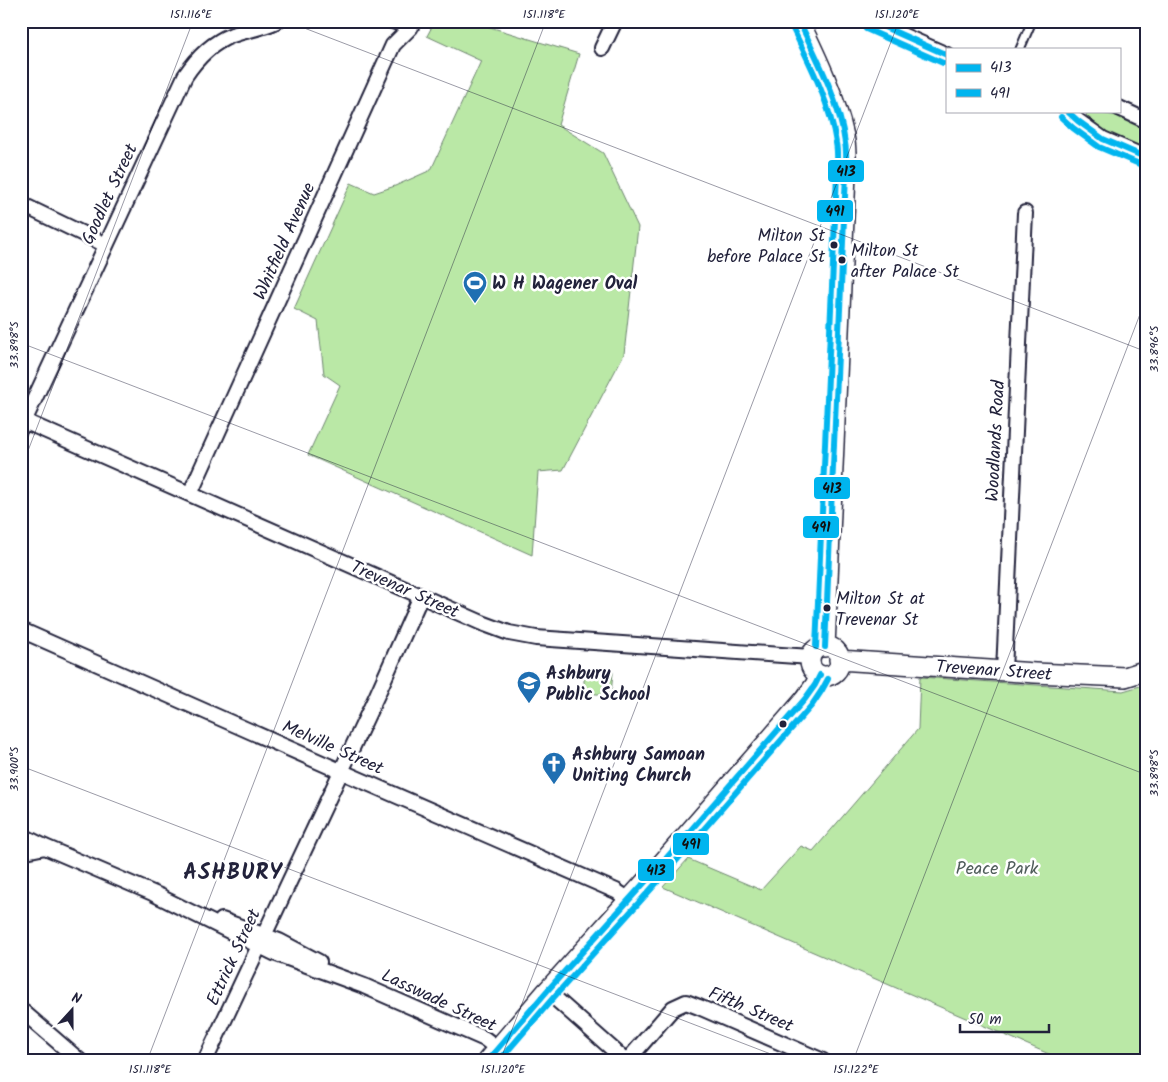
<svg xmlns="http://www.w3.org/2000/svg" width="1168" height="1082" viewBox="0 0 1168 1082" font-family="Kalam,sans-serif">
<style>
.green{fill:#bae8a6;stroke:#6e8570}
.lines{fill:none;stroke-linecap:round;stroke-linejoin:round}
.lane-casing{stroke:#22223b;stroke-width:11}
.street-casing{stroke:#22223b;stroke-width:18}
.secondary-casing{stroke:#22223b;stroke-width:22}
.lane{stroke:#fff;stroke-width:7}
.street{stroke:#fff;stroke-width:14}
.secondary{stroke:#fff;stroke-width:19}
.bus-1-casing{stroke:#fff;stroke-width:10}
.bus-2-casing{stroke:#fff;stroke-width:10}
.bus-1{stroke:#00b5ef;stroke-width:6}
.bus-2{stroke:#00b5ef;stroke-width:6}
.ticks{fill:none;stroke:#22223b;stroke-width:1;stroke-opacity:0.45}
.bus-dot{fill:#22223b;stroke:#fff;stroke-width:2}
.labels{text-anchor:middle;stroke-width:5;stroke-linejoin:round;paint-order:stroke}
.bus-label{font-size:17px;fill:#22223b;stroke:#fff;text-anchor:start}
.street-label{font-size:18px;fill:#22223b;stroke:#fff}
.poi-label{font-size:18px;font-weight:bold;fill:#22223b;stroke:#fff;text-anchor:start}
.park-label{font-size:18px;fill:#505d5b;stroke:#fff}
.district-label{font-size:22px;font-weight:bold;letter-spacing:1px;fill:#22223b;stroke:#fff}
.line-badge{stroke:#fff;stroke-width:2}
.pale-badge-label{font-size:14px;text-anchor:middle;font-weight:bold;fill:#111}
.neatline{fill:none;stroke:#22223b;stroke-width:2}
.ticks-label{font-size:12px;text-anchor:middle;fill:#22223b}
</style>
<rect width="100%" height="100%" fill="#fff"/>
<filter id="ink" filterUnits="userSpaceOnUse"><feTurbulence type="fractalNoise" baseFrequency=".02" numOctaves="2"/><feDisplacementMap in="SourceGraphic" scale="10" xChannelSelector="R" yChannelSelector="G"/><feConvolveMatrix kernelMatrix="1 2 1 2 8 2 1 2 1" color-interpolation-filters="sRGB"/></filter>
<g filter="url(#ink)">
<path class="green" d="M435 21H470L579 54 558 125 603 153 638 227 624 354 563 470 538 472 532 555 308 455 340 385 324 374 318 321 294 309 351 183 374 193 395 186 431 170 481 61 427 36Z
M1090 111 1117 116 1147 128V150L1108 134 1088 117 1086 115 1087 112Z
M585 670 613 672 611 695 583 693Z
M920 677 1123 691 1147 684V1061H1065L663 887 688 859 761 890 801 846 813 851 918 729Z"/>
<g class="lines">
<defs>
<path id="lane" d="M1020 49 1032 21"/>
<path id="street" d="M870 21 947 55
M602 48 615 21
M1119 108 1147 121
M1067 111 1078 121 1103 139 1147 158
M21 204 106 245
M24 421 482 623 509 633 536 638 811 657
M21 428 185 76C197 58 211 43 232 35 247 30 262 28 277 21
M190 494 393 45 411 27 392 21
M21 630 340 771 616 891 628 899
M1004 671 1025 213
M21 835 45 847 162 897
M21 852 45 847
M154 894 274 953 364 986 485 1039 498 1049
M222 920 279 941 319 962
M547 991 626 1061
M21 1010 80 1061
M205 1061 377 695 421 596
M627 1061 673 1008 686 1002 699 1007 823 1061"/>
<path id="secondary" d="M799 21C817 58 835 96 844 136 847 148 846 161 846 174L825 647
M810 661a15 15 0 1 1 30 0a15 15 0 1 1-30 0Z
M839 660 1035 673 1125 677 1147 670
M487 1061 547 991 663 862 805 699 815 685 820 675"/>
</defs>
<use href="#lane" class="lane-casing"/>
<use href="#street" class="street-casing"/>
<use href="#secondary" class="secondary-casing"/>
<use href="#lane" class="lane"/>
<use href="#street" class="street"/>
<use href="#secondary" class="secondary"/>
<defs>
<path id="bus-1" d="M799 21C817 58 840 103 845 143 847 153 846 164 846 174L825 647
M871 21 947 55
M1067 111 1078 121 1103 139 1147 158
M487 1061 547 991 663 862 805 699 815 685 820 675"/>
<path id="bus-2" d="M791 25C809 62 830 102 836 143 838 153 837 164 837 174L816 647
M866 29 943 63
M1061 117 1073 128 1099 147 1144 166
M499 1061 554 997 670 868 812 705 822 690 828 679"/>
</defs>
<use href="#bus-1" class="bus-1-casing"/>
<use href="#bus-2" class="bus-2-casing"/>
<use href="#bus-1" class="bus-1"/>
<use href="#bus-2" class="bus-2"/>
</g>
</g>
<path class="ticks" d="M286 21 1147 352M21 343 1147 775M21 469 193 21M21 766 789 1061M147 1061 546 21M500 1061 899 21M853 1061 1147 296"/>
<defs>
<symbol id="stadium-pin" viewBox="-11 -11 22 30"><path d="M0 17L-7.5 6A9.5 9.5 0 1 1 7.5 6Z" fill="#1f6fb2" stroke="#fff"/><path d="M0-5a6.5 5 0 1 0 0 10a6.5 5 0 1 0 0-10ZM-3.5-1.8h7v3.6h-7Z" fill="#fff"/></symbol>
<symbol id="school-pin" viewBox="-11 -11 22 30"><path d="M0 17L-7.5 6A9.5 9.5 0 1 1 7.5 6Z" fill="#1f6fb2" stroke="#fff"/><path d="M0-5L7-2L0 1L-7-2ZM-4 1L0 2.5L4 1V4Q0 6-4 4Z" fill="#fff"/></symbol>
<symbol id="church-pin" viewBox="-11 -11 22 30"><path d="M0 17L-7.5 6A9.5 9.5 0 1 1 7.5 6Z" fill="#1f6fb2" stroke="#fff"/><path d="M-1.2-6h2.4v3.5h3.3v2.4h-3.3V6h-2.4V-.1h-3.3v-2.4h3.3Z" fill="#fff"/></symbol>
</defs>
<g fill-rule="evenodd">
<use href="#stadium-pin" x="461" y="269" width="28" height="38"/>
<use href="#school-pin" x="515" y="669" width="28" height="38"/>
<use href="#church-pin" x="540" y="750" width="28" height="38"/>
</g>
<g class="bus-dot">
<circle cx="834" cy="245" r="4.5"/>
<circle cx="842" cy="260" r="4.5"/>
<circle cx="827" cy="608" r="4.5"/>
<circle cx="783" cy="724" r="4.5"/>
</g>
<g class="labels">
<g class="bus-label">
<text x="825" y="241" text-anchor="end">Milton St<tspan x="825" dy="21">before Palace St</tspan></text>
<text x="851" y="256">Milton St<tspan x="851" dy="21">after Palace St</tspan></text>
<text x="836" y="604">Milton St at<tspan x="836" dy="21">Trevenar St</tspan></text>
</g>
<g class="street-label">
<text transform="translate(109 194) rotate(-65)" y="6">Goodlet Street</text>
<text transform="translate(284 241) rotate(-66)" y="6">Whitfield Avenue</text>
<text transform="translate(995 441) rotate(-87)" y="6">Woodlands Road</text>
<text transform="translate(405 589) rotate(24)" y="6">Trevenar Street</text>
<text transform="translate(994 670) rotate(4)" y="6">Trevenar Street</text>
<text transform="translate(333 747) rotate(24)" y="6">Melville Street</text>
<text transform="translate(233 957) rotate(-65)" y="6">Ettrick Street</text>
<text transform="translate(439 1000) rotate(25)" y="6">Lasswade Street</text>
<text transform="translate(751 1009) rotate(23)" y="6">Fifth Street</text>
</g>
<g class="poi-label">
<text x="492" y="289">W H Wagener Oval</text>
<text x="546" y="679">Ashbury<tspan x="546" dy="21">Public School</tspan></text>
<text x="572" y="760">Ashbury Samoan<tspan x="572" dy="21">Uniting Church</tspan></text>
</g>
<g class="park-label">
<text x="997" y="874">Peace Park</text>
</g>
<g class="district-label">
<text x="233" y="879">ASHBURY</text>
</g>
</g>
<g class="line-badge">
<rect x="827" y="159" width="38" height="24" rx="5" fill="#00b5ef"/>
<rect x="816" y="199" width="38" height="24" rx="5" fill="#00b5ef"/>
<rect x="813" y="476" width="38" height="24" rx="5" fill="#00b5ef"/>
<rect x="802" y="515" width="38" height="24" rx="5" fill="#00b5ef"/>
<rect x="672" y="832" width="38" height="24" rx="5" fill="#00b5ef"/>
<rect x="637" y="858" width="38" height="24" rx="5" fill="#00b5ef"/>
</g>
<g class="pale-badge-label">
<text x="846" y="176">413</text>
<text x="835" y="216">491</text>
<text x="832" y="493">413</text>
<text x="821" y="532">491</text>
<text x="691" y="849">491</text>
<text x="656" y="875">413</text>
</g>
<rect width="1168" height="1082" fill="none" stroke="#fff" stroke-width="55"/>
<rect x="946" y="48" width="175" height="65" fill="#ffffff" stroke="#a7a7b1"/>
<rect x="956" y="64" width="25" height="8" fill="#00b5ef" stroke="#a7a7b1"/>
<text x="990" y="72" font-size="15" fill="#22223b">413</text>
<rect x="956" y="89" width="25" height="8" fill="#00b5ef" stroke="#a7a7b1"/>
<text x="990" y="98" font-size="15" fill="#22223b">491</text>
<g transform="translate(72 1010) rotate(21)" stroke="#ffffff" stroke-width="4" paint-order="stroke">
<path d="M0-4L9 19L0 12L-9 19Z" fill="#22223b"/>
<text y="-8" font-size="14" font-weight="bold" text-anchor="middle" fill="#22223b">N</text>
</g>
<path d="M960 1024v8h89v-8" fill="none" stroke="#22223b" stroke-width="2.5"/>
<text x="968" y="1024" font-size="15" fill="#22223b" stroke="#ffffff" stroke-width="4" paint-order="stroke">50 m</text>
<rect x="28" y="28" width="1112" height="1026" class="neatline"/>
<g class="ticks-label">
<text x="191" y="18">151.116°E</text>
<text x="544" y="18">151.118°E</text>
<text x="897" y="18">151.120°E</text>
<text transform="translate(14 345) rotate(-90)" y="4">33.898°S</text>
<text transform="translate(1154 349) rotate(-90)" y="4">33.896°S</text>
<text transform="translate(14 769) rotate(-90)" y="4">33.900°S</text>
<text transform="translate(1154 773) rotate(-90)" y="4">33.898°S</text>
<text x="150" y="1073">151.118°E</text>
<text x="503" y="1073">151.120°E</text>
<text x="856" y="1073">151.122°E</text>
</g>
</svg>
